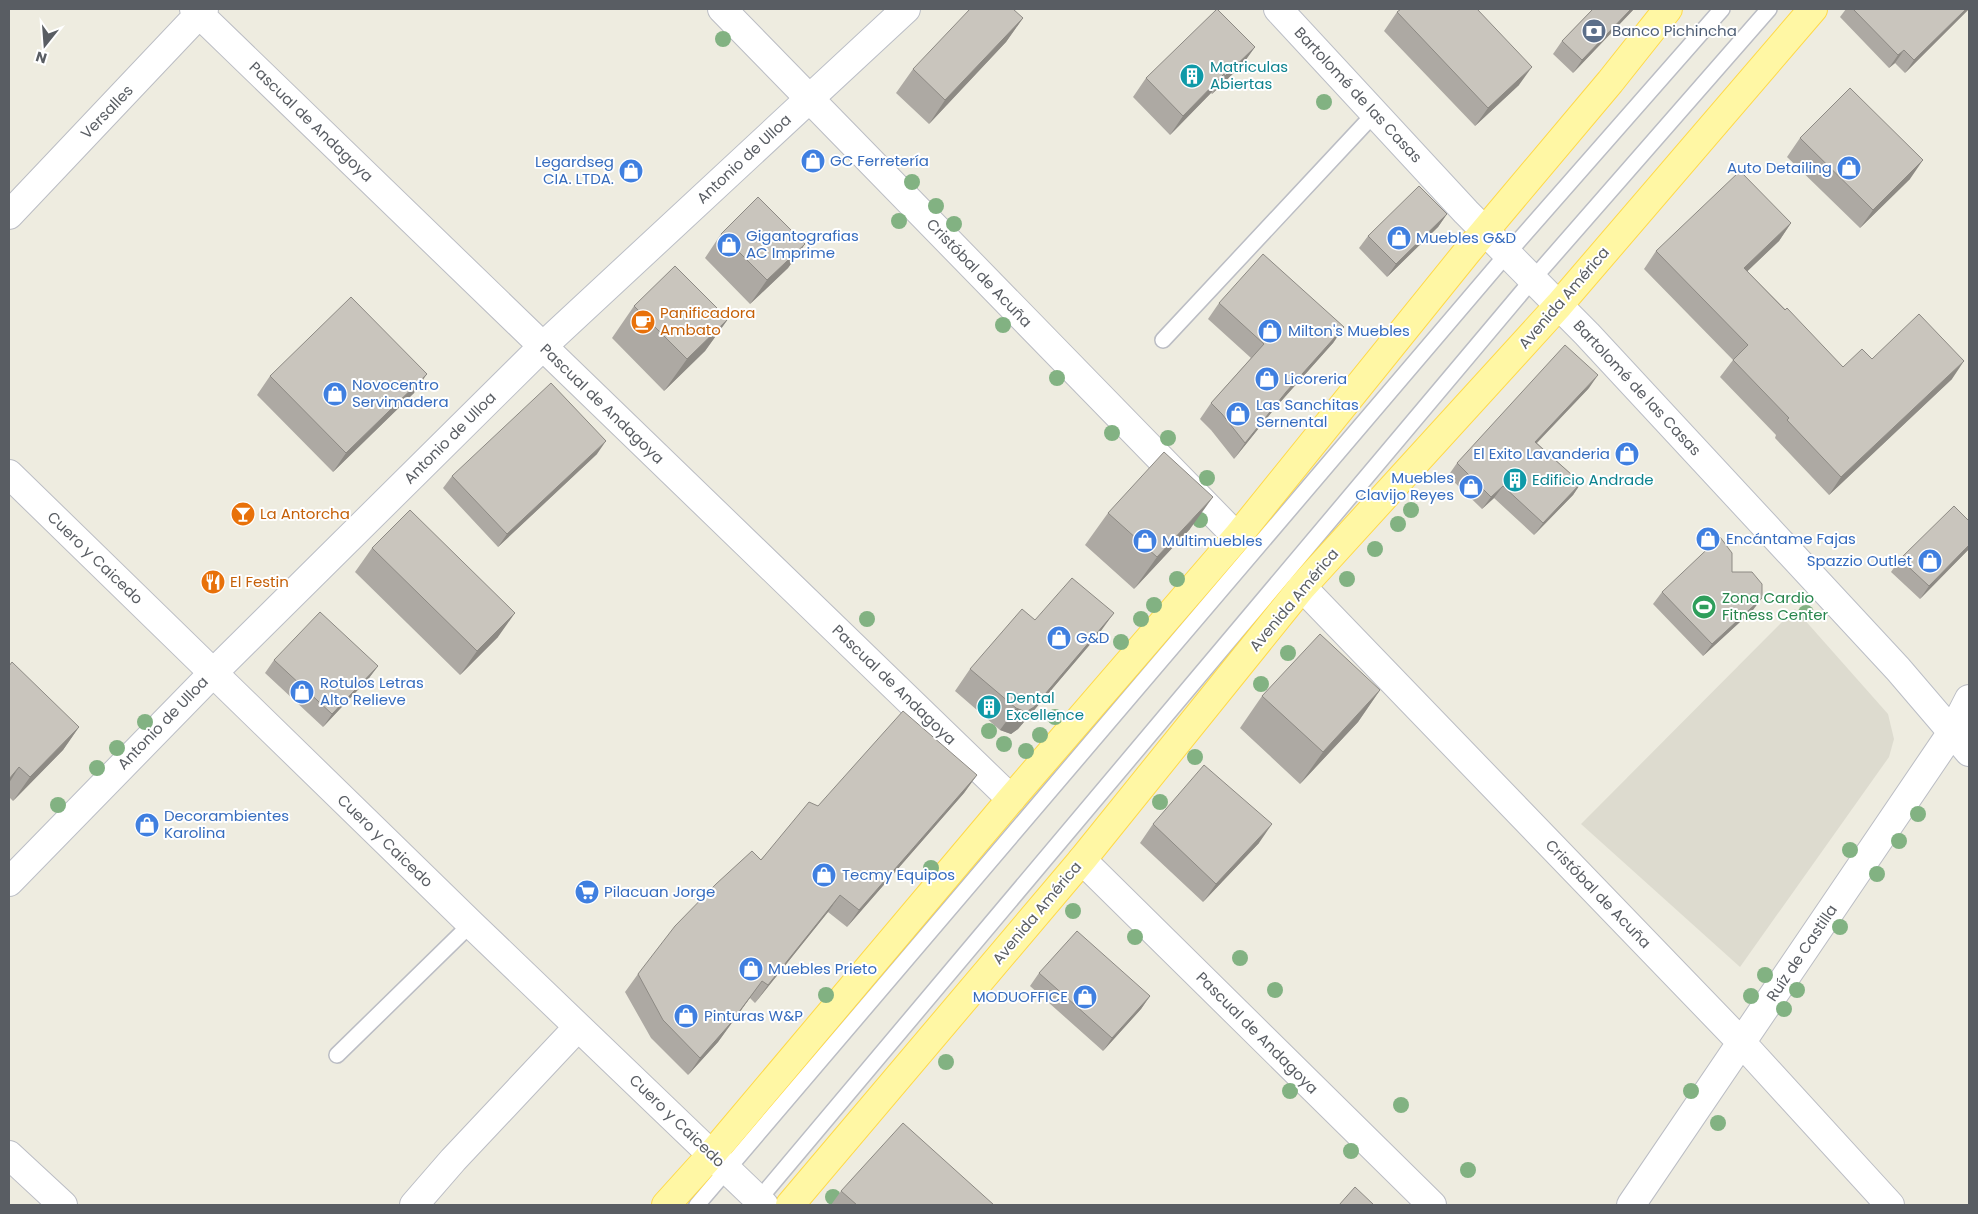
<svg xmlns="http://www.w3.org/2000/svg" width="1978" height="1214" viewBox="0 0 1978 1214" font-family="Poppins,sans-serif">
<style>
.education{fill:#dddbcf}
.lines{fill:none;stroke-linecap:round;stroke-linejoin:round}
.lane-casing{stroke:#bbbdc4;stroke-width:18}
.street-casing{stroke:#bbbdc4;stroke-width:30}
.secondary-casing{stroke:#bbbec6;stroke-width:30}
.primary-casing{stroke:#ffd948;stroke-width:30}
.lane{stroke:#fff;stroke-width:15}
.street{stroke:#fff;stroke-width:28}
.secondary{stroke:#fff;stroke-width:28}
.primary{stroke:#fff7a4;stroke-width:28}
.tree{fill:#82b282}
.wall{fill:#ada9a3}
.shaded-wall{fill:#8d8a84}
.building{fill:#c9c5bd;stroke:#8d8a84}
.labels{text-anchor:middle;stroke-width:4;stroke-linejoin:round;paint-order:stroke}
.service-label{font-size:15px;fill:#4e5e75;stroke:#fff;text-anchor:start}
.culture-label{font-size:15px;fill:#0d838f;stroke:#fff;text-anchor:start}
.street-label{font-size:15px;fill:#595d63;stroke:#fff}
.shop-label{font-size:15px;fill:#366cbe;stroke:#fff;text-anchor:start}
.food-label{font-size:15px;fill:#c56008;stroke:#fff;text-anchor:start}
.leisure-label{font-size:15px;fill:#27864d;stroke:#fff;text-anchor:start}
</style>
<rect width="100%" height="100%" fill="#eeece0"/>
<path class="education" d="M1795 609 1888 714 1894 739 1889 757 1740 967 1581 824Z"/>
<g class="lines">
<defs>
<path id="lane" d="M1163 340 1375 113
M337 1055 471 924
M755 1204 1533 279 1769 9
M697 1205 1507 254 1722 9"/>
<path id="street" d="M194 9 1011 799
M722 9 1237 537
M9 215 204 9
M9 474 471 924 764 1205
M1302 587 1741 1042 1890 1205
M1082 860 1432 1205
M9 1155 63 1205
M414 1205 453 1160 578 1027
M1631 1205 1952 732 1969 699"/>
<path id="secondary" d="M1278 9 1466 212 1587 334 1898 669 1969 752
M9 882 213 673 542 347 906 9"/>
<path id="primary" d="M666 1205 712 1154 1011 799 1237 537 1467 252 1610 82 1668 9
M790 1205 1082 860 1302 587 1559 305 1813 9"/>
</defs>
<use href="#lane" class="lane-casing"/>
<use href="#street" class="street-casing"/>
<use href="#secondary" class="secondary-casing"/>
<use href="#primary" class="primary-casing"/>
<use href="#lane" class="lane"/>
<use href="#street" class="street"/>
<use href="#secondary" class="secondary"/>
<use href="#primary" class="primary"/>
</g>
<g class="tree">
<circle cx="723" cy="39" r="8"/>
<circle cx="1324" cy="102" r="8"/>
<circle cx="912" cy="182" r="8"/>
<circle cx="936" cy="206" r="8"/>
<circle cx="899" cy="221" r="8"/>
<circle cx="954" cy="224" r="8"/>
<circle cx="1003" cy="325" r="8"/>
<circle cx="1057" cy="378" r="8"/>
<circle cx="1112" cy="433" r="8"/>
<circle cx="1168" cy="438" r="8"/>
<circle cx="1207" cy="478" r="8"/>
<circle cx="1411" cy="510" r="8"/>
<circle cx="1200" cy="520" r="8"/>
<circle cx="1398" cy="524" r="8"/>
<circle cx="1375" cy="549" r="8"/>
<circle cx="1177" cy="579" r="8"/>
<circle cx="1347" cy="579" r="8"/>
<circle cx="1154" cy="605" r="8"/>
<circle cx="1806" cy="613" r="8"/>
<circle cx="867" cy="619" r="8"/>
<circle cx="1141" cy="619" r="8"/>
<circle cx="1121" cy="642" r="8"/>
<circle cx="1288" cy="653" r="8"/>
<circle cx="1261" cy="684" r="8"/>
<circle cx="1055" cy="717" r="8"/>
<circle cx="145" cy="722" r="8"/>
<circle cx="989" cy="731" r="8"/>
<circle cx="1040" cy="735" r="8"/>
<circle cx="1004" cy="744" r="8"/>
<circle cx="117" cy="748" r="8"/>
<circle cx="1026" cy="751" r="8"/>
<circle cx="1195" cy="757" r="8"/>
<circle cx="97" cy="768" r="8"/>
<circle cx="1160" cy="802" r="8"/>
<circle cx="58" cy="805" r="8"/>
<circle cx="1918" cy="814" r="8"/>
<circle cx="1899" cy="841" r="8"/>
<circle cx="1850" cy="850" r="8"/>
<circle cx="931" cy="868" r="8"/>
<circle cx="1877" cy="874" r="8"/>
<circle cx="1073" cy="911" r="8"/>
<circle cx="1840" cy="927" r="8"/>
<circle cx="1135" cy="937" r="8"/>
<circle cx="1240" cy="958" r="8"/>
<circle cx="1765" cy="975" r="8"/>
<circle cx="1275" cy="990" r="8"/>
<circle cx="1797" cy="990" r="8"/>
<circle cx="826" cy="995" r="8"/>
<circle cx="1751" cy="996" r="8"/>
<circle cx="1784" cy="1009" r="8"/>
<circle cx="946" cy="1062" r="8"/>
<circle cx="1290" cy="1091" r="8"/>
<circle cx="1691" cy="1091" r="8"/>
<circle cx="1401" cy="1105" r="8"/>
<circle cx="1718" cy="1123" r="8"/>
<circle cx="1351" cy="1151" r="8"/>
<circle cx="1468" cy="1170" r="8"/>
<circle cx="833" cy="1197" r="8"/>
</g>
<path class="wall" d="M1593 9H1634L1573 73 1553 54 1562 41Z
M1846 9H1969L1905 73 1895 63 1889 68 1840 17Z
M1397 12 1519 85 1475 126 1384 31Z
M1023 18 1006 42 929 124 896 93 913 69Z
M1255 47 1242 65 1212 94 1211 93 1170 135 1133 97 1146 78Z
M1800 138 1910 179 1860 228 1787 157Z
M1447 214 1438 227 1387 277 1359 248 1368 236Z
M1791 223 1779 241 1747 271 1843 367 1872 359 1952 379 1829 495 1775 438 1776 435 1720 377 1733 360 1644 269 1656 251Z
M721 234 805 244 788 268 750 304 705 258Z
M1219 303 1344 327 1333 343 1275 408 1234 459 1211 430 1200 419 1211 403 1251 358 1208 319Z
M634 306 728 319 705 351 664 391 612 338Z
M270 376 414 393 333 472 257 395Z
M1589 388 1537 443 1581 483 1573 495 1534 535 1494 498 1482 509 1448 476 1457 463Z
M597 454 498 547 443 488 452 476Z
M1108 513 1190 529 1134 589 1085 545Z
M372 548 498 637 460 675 355 572Z
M1969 549 1920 599 1891 572 1900 559Z
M1732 572 1753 610 1703 656 1653 604 1662 592Z
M1035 620 1098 635 1018 729 1011 734 1000 730 955 691 970 669Z
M274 660 378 666 369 678 323 727 265 673Z
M9 666 79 727 63 750 13 801 9 797Z
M1380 690 1358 722 1300 784 1240 728 1262 696Z
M977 775 964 793 847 927 828 912 755 1003 750 998 718 1042 688 1075 651 1038 625 992 638 974 818 806Z
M1153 824 1259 843 1203 902 1140 843Z
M1039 973 1150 996 1141 1009 1103 1051 1030 986Z
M841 1191 994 1205H831Z"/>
<path class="shaded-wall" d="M1631 9H1634L1573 73 1582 60Z
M1966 9H1969L1905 73 1914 60Z
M1023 18 1006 42 929 124 945 100Z
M1255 47 1242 65 1212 94 1225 76Z
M1904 50 1895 63 1889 68 1898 55Z
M1532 67 1519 85 1475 126 1488 108Z
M1224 74 1211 93 1170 135 1183 116Z
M1923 160 1910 179 1860 228 1873 210Z
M1447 214 1438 227 1387 277 1396 264Z
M1791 223 1779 241 1732 286 1744 268Z
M805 244 788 268 750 304 767 280Z
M728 319 705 351 664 391 687 359Z
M1344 327 1333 343 1275 408 1234 459 1245 443 1286 392Z
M1964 361 1952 379 1829 495 1841 477Z
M427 374 414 393 333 472 346 453Z
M1598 375 1589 388 1526 454 1535 442Z
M606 441 597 454 498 547 507 534Z
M1581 483 1573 495 1534 535 1543 523Z
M1503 486 1494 498 1482 509 1491 497Z
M1213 497 1190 529 1134 589 1157 557Z
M1969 545V549L1920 599 1929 586Z
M1762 598 1753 610 1703 656 1712 644Z
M515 613 498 637 460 675 477 651Z
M1114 613 1098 635 1018 729 1011 734 1000 730 1016 708Z
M378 666 369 678 323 727 332 714Z
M1380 690 1358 722 1300 784 1323 752Z
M79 727 63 750 13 801 30 777Z
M19 767 9 783V779Z
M977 775 964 793 847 927 859 910Z
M1272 824 1259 843 1203 902 1216 884Z
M840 895 828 912 755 1003 768 985Z
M762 981 718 1042 688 1075 700 1058Z
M1150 996 1141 1009 1103 1051 1112 1038Z"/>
<path class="building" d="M970 9H1013L1023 18 945 100 913 69Z
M1217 9 1255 47 1225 76 1224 74 1183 116 1146 78Z
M1401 9H1477L1532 67 1488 108 1397 12Z
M1593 9H1631L1582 60 1562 41Z
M1853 9H1966L1914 60 1904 50 1898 55Z
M1850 88 1923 160 1873 210 1800 138Z
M1740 171 1791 223 1744 268 1785 310 1787 308 1843 367 1862 349 1872 359 1919 314 1964 361 1841 477 1787 420 1789 418 1733 360 1748 345 1656 251Z
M1419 186 1447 214 1396 264 1368 236Z
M758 197 805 244 767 280 721 234Z
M1263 254 1344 327 1286 392 1245 443 1222 414 1211 403 1264 344 1219 303Z
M675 266 728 319 687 359 634 306Z
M351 297 427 374 346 453 270 376Z
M1565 345 1598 375 1535 442 1581 483 1543 523 1503 486 1491 497 1457 463Z
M551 383 606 441 507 534 452 476Z
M1164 452 1213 497 1157 557 1108 513Z
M1954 506 1969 521V545L1929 586 1900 559Z
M410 510 515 613 477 651 372 548Z
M1720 537 1732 553V572H1752L1762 584V598L1712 644 1662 592Z
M1072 578 1114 613 1034 707 1026 712 1016 708 970 669 1022 609 1035 620Z
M320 612 378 666 332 714 274 660Z
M1320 634 1380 690 1323 752 1262 696Z
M12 662 79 727 30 777 19 767 9 779V666Z
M903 711 977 775 859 910 840 895 768 985 762 981 730 1024 700 1058 663 1020 638 974 675 926 716 884 752 851 761 860 809 802 818 806Z
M1204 765 1272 824 1216 884 1153 824Z
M1077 931 1150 996 1112 1038 1039 973Z
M903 1123 994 1205H857L841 1191Z
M1355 1187 1374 1205H1339Z"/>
<defs>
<symbol id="bank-disc" viewBox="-11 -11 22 22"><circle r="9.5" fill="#5c6f8a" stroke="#fff"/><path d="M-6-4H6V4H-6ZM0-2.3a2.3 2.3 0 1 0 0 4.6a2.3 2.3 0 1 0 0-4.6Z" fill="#fff"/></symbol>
<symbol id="building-disc" viewBox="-11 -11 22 22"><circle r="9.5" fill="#0f9aa8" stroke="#fff"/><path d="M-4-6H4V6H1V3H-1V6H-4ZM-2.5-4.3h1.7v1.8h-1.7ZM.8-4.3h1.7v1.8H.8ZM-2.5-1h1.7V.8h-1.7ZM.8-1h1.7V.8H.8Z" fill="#fff"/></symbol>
<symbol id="shop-disc" viewBox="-11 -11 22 22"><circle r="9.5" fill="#3f7fe0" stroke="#fff"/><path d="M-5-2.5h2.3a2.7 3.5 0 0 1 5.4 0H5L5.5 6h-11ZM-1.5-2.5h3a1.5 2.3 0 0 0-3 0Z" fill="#fff"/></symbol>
<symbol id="cafe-disc" viewBox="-11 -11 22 22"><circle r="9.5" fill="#e8710a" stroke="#fff"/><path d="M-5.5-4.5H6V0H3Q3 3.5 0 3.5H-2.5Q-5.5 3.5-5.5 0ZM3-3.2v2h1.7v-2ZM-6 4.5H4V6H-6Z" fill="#fff"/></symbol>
<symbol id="bar-disc" viewBox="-11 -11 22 22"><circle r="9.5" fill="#e8710a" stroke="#fff"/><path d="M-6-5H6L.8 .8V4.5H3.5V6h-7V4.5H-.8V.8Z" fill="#fff"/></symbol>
<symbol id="restaurant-disc" viewBox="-11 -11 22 22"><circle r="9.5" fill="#e8710a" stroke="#fff"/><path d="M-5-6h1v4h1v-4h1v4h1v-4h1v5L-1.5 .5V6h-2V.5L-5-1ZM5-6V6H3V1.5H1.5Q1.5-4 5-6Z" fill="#fff"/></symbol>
<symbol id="stadium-disc" viewBox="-11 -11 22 22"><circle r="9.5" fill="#2e9e5b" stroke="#fff"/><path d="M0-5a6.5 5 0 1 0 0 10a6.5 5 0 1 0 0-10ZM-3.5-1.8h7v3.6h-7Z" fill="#fff"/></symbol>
<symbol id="supermarket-disc" viewBox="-11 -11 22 22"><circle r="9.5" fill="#3f7fe0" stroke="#fff"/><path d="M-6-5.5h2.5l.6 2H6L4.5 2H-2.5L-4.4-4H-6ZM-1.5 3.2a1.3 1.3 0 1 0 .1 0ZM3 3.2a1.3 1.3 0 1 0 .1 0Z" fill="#fff"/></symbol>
</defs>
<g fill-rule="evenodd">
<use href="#bank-disc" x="1580" y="17" width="28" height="28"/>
<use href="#building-disc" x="1178" y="62" width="28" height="28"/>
<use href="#shop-disc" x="799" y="147" width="28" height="28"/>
<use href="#shop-disc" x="1835" y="154" width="28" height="28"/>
<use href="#shop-disc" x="617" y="157" width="28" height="28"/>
<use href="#shop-disc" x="1385" y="224" width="28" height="28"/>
<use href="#shop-disc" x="715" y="231" width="28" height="28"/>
<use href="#cafe-disc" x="629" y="308" width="28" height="28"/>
<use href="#shop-disc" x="1256" y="317" width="28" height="28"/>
<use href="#shop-disc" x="1253" y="365" width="28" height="28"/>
<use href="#shop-disc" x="321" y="380" width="28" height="28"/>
<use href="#shop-disc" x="1224" y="400" width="28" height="28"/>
<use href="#shop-disc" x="1613" y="440" width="28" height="28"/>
<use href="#building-disc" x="1501" y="466" width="28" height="28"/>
<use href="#shop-disc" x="1457" y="473" width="28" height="28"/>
<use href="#bar-disc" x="229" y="500" width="28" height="28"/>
<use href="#shop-disc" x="1694" y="525" width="28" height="28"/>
<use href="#shop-disc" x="1131" y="527" width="28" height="28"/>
<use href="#shop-disc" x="1916" y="547" width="28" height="28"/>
<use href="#restaurant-disc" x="199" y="568" width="28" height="28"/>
<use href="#stadium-disc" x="1690" y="593" width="28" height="28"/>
<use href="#shop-disc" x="1045" y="624" width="28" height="28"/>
<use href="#shop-disc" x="288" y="678" width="28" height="28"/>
<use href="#building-disc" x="975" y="693" width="28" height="28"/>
<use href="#shop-disc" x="133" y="811" width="28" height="28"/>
<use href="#shop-disc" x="810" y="861" width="28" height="28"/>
<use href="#supermarket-disc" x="573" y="878" width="28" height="28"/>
<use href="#shop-disc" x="737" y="955" width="28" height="28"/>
<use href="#shop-disc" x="1071" y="983" width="28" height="28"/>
<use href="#shop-disc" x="672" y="1002" width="28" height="28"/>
</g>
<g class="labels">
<g class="service-label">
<text x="1612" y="36">Banco Pichincha</text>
</g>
<g class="culture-label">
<text x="1210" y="72">Matriculas<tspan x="1210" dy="17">Abiertas</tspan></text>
<text x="1532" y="485">Edificio Andrade</text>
<text x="1006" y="703">Dental<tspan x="1006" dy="17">Excellence</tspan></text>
</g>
<g class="street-label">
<text transform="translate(1358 95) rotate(47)" y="5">Bartolomé de las Casas</text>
<text transform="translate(107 112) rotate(-46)" y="5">Versalles</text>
<text transform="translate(311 122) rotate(44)" y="5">Pascual de Andagoya</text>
<text transform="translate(744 159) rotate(-43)" y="5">Antonio de Ulloa</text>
<text transform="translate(979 273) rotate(46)" y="5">Cristóbal de Acuña</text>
<text transform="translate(1564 298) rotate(-49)" y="5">Avenida América</text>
<text transform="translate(1637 388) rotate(47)" y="5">Bartolomé de las Casas</text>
<text transform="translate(602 404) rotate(44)" y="5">Pascual de Andagoya</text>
<text transform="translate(450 438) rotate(-45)" y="5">Antonio de Ulloa</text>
<text transform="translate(95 558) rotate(44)" y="5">Cuero y Caicedo</text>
<text transform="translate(1294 600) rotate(-50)" y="5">Avenida América</text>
<text transform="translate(894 685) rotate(44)" y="5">Pascual de Andagoya</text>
<text transform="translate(163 723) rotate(-46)" y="5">Antonio de Ulloa</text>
<text transform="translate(385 841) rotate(44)" y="5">Cuero y Caicedo</text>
<text transform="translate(1598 894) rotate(46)" y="5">Cristóbal de Acuña</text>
<text transform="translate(1037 913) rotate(-50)" y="5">Avenida América</text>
<text transform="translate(1802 953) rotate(-56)" y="5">Ruíz de Castilla</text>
<text transform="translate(1257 1033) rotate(45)" y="5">Pascual de Andagoya</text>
<text transform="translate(677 1121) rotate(44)" y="5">Cuero y Caicedo</text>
</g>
<g class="shop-label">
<text x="830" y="166">GC Ferretería</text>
<text x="614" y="167" text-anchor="end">Legardseg<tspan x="614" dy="17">CIA. LTDA.</tspan></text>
<text x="1832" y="173" text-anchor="end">Auto Detailing</text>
<text x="746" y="241">Gigantografias<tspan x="746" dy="17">AC Imprime</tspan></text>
<text x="1416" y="243">Muebles G&amp;D</text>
<text x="1288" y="336">Milton's Muebles</text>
<text x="1284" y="384">Licoreria</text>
<text x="352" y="390">Novocentro<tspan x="352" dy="17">Servimadera</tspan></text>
<text x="1256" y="410">Las Sanchitas<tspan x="1256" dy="17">Sernental</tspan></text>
<text x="1610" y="459" text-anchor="end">El Exito Lavanderia</text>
<text x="1454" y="483" text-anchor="end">Muebles<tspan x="1454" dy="17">Clavijo Reyes</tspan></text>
<text x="1726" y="544">Encántame Fajas</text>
<text x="1162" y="546">Multimuebles</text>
<text x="1912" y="566" text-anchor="end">Spazzio Outlet</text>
<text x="1076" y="643">G&amp;D</text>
<text x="320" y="688">Rotulos Letras<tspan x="320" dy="17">Alto Relieve</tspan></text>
<text x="164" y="821">Decorambientes<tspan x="164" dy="17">Karolina</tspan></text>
<text x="842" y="880">Tecmy Equipos</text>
<text x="604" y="897">Pilacuan Jorge</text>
<text x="768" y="974">Muebles Prieto</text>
<text x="1068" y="1002" text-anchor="end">MODUOFFICE</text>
<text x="704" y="1021">Pinturas W&amp;P</text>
</g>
<g class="food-label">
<text x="660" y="318">Panificadora<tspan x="660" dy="17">Ambato</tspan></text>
<text x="260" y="519">La Antorcha</text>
<text x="230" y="587">El Festin</text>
</g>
<g class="leisure-label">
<text x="1722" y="603">Zona Cardio<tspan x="1722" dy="17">Fitness Center</tspan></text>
</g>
</g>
<rect width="1978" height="1214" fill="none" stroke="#595d63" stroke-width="20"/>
<g transform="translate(45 45) rotate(197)" stroke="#ffffff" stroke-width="4" paint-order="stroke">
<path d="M0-4L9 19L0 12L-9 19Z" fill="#595d63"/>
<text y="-8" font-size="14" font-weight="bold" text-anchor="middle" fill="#595d63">N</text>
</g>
</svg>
